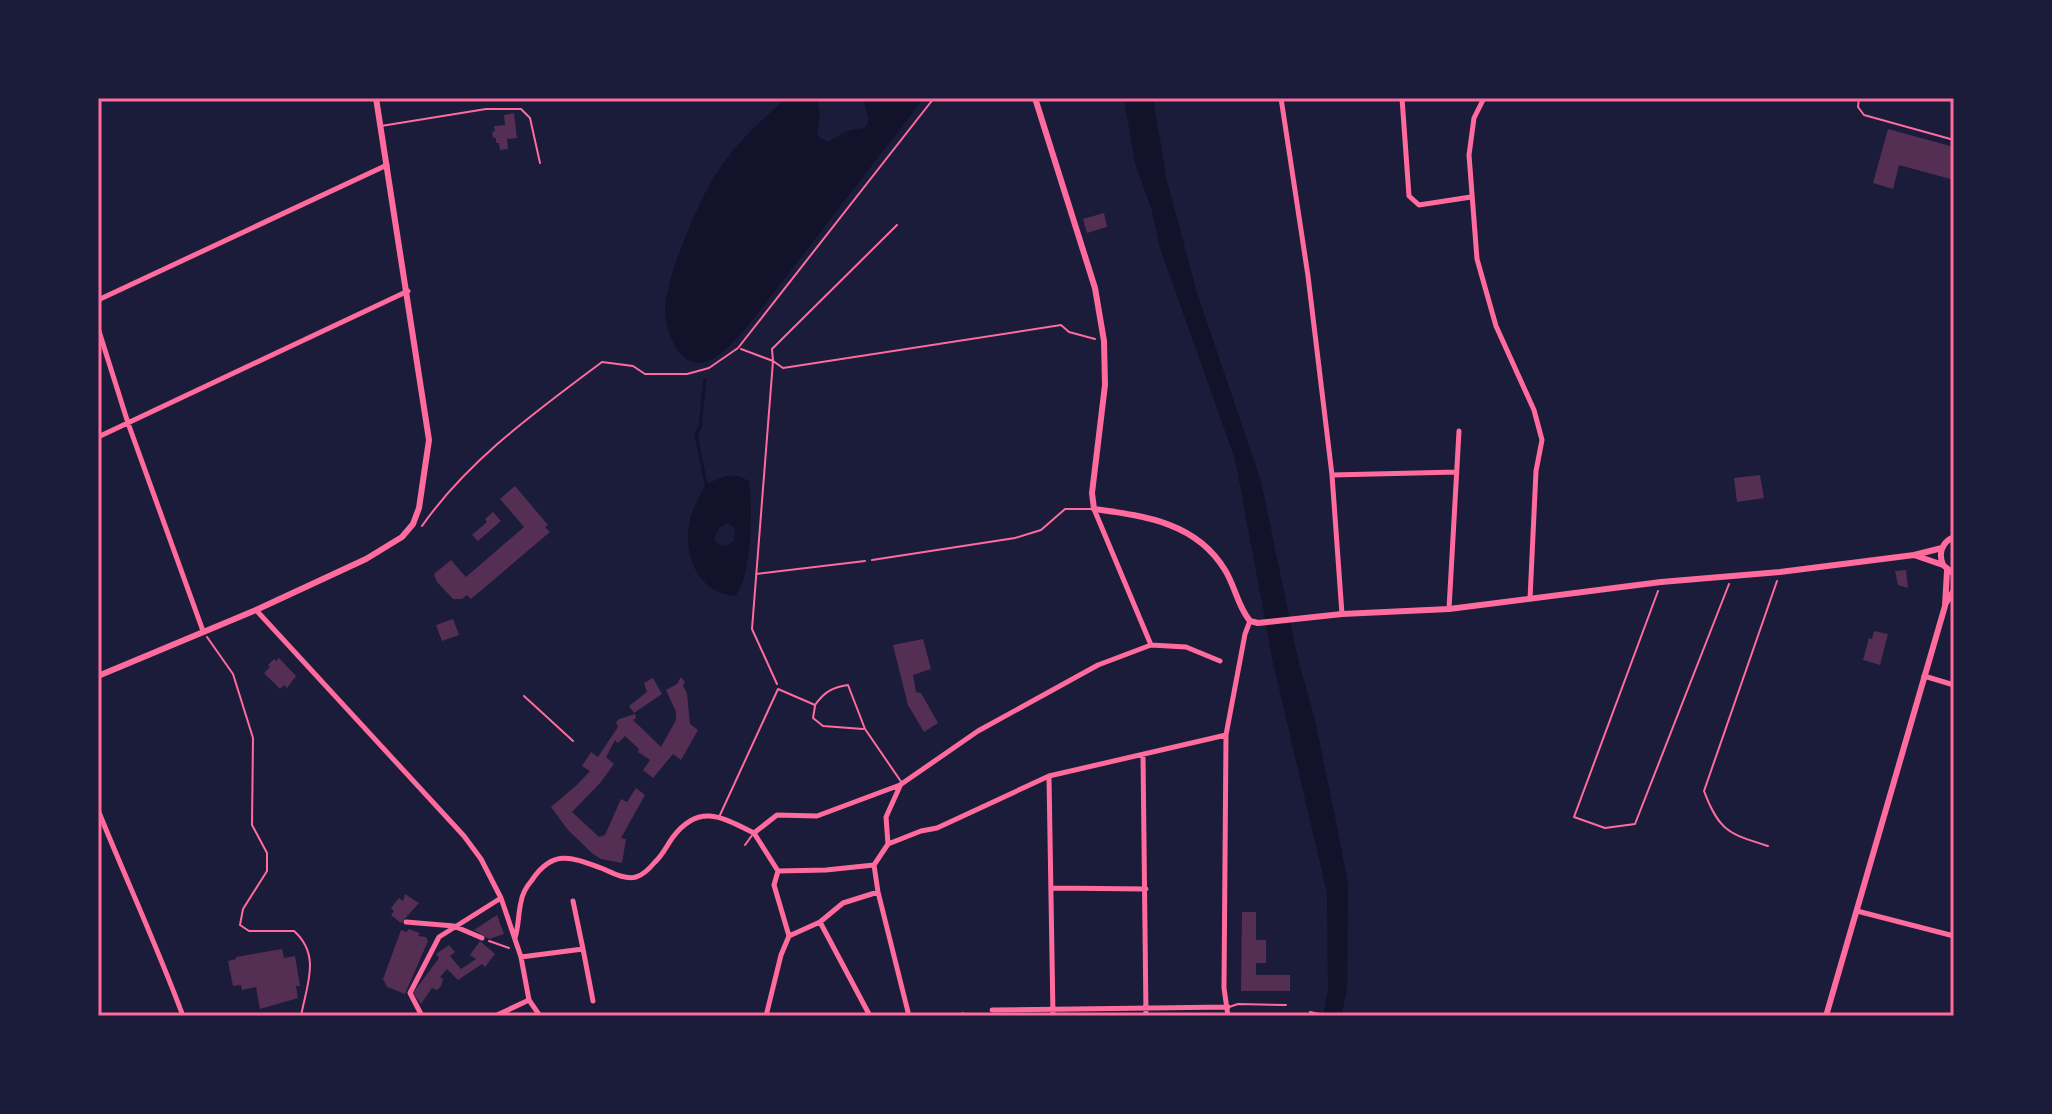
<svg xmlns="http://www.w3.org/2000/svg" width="2052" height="1114" viewBox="0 0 2052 1114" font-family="'Work Sans',sans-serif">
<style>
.water{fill:#12122b;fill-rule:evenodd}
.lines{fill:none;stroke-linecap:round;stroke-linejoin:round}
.stream{stroke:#12122b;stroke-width:3}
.building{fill:#542f53}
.path{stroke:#ff6b9d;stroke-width:2}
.service{stroke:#ff6b9d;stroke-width:2}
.minor{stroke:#ff6b9d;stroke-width:5}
.tertiary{stroke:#ff6b9d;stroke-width:6}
.neatline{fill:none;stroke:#ff6b9d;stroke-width:3}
</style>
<rect width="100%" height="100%" fill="#1b1b3a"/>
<path class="water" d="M787 98H816L820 113 817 135 827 142C834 139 843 132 851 130 859 128 870 131 868 117 866 108 863 107 866 98H924L744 331C733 342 716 362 700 363 678 364 666 331 665 312 665 299 671 277 675 264 686 235 699 201 716 174 734 145 761 120 787 98Z
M1124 98H1153L1167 181 1197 293 1261 481 1298 659 1315 720 1338 832 1348 885 1347 990 1341 1016H1323L1328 990 1327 893 1274 667 1235 459 1160 248 1152 211 1135 163Z
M726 476H739L749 481C753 506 752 578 735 596 699 593 684 558 689 525 691 511 699 497 706 484ZM728 523 735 528 734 541 726 546 718 544 714 539C717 531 720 525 728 523Z"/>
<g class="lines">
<path class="stream" d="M705 380 700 427 696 434 706 484"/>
</g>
<path class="building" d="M514 113 517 138 507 139 508 149 500 150 499 143H496V138H493L492 132 495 131 494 126 505 125 504 115Z
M1888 129 1954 147V180L1899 165 1893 189 1873 183Z
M1104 213 1107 227 1087 233 1083 219Z
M1760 475 1764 498 1737 502 1734 478Z
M515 486 548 525 545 527 550 532 471 599 467 595 462 599H453L437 582 434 574 451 560 466 577 524 527 500 499Z
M493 512 501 521 478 541 472 535 487 522 485 519Z
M1906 570 1908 588 1898 585 1895 571Z
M453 619 459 635 442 641 436 625Z
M1874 631 1888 634 1880 665 1863 660 1869 638 1872 639Z
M923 639 931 669 913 675 916 692 921 693 938 723 924 732 908 705 893 645Z
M279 658 296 676 287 688 284 685 280 689 264 673 270 667 268 665 274 659 276 661Z
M681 677 685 682 683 686 687 693 690 724 698 730 681 760 673 754 653 778 643 770 650 760 649 759 638 752 639 749 625 736 618 743 615 740 606 757 614 764 600 783 572 812 599 837 605 835 621 799 627 802 636 788 645 795 621 838 626 839 622 863 601 859 593 854 568 830 551 807 578 784 590 771 582 766 591 752 598 757 618 727 616 722 619 719 635 714 636 718 633 720 661 747 676 720V712L666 690 677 684Z
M653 678 662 694 634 713 629 706 647 692 644 683Z
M405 894 419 903 401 923 391 915 394 911 391 908 399 898 403 901Z
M1242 912H1256V940H1266V963H1256V975H1290V991H1241Z
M497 915 504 934 489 939 474 930Z
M408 929 420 933 418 936 426 937 428 941 405 994 387 987 383 979 401 930 407 932Z
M480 941 495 954 485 967 482 964 458 980 447 969 440 977 443 979 441 986 437 990 432 988 421 1004 413 993 439 958 436 954 449 945 455 952 450 956 461 969 476 959 470 955Z
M282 949 284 958 295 956 300 986H296L298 998 260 1009 256 987 242 990 241 985 233 986 228 961 236 959V957Z"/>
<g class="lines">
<path class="path" d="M1859 98 1858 107 1864 115 1954 140
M741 349 773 361 783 368 1061 325 1069 332 1095 339
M422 526C469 459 537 411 602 362L633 366 645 374H687L709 368 738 348 934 98
M756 574 865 561
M1658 591 1574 817 1605 828 1635 824 1729 584
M207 637 233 674 253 738 252 825 267 853V871L243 909 240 925 249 931H294C321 955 307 984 301 1016
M777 684 752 629 773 361 772 349 897 225
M524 696 573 741
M1768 846C1729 834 1719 831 1704 791L1777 581
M489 941 509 948
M1310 1012 1328 1016"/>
<path class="service" d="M381 126 486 109H521L530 118 540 163
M872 560 1015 538 1041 530 1065 509H1092
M815 706 813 718 823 726 863 729
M720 815 778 689 815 705C824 692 833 687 848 685L865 729 902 783
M745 845 753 834
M1229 1007 1238 1004 1286 1005"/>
<path class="minor" d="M1281 98 1308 276 1332 475 1342 614
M1402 98 1409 196 1419 205 1471 197
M1484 98 1474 118 1469 155 1477 259 1496 326 1534 410 1542 440 1536 471 1530 599
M98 300 387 165
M98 328 128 423 203 631
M98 437 408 291
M1332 475 1457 472
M1094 509 1151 645
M1449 609 1459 431
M256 610 464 836 481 859 501 898 521 957 529 1000 540 1016
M1924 676 1954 685
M1143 755 1146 1016
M1049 777 1053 1016
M900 786 886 817 888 844 874 865 878 892 909 1016
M98 810C126 879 157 946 183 1016
M754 833 777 815 817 816 900 785 978 731 1098 665 1151 645 1186 647 1220 661
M754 833 778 871
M888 844 921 831 937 828 1049 776 1226 735
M778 871 826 870 874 865
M1052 888 1146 889
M1857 911 1954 936
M406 922 454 926 482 938
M820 922 870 1016
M789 936 820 922 843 903 878 892
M515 938C519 925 518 914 521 902 522 894 527 886 532 880 553 849 571 857 601 868 611 872 624 880 636 877 644 875 650 868 655 862 663 855 667 845 673 837 699 803 722 817 754 833
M583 949 593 1001
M521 957 583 949 573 901
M992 1010 1228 1007
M422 1016 410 993 439 937 501 898
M495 1016 529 1000
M766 1016 781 955 789 936 774 885 778 871
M959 1016 963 1015
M1228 1016 1224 988 1226 735 1245 634 1250 621"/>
<path class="tertiary" d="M1035 98 1095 288 1104 341 1105 385 1092 493 1094 509C1144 516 1196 522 1225 570 1235 586 1238 607 1250 621L1258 623 1342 614 1449 609 1661 582 1780 572 1914 555 1942 548
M1954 537C1942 542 1938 553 1943 565L1954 574
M1914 555 1943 565
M1946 603 1954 590
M98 676 256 610 366 559 402 537 413 524 419 508 429 440 376 98
M1826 1016 1945 606 1947 571"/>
</g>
<rect width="2052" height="1114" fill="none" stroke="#1b1b3a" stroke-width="200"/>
<rect x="100" y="100" width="1852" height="914" class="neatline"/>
</svg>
